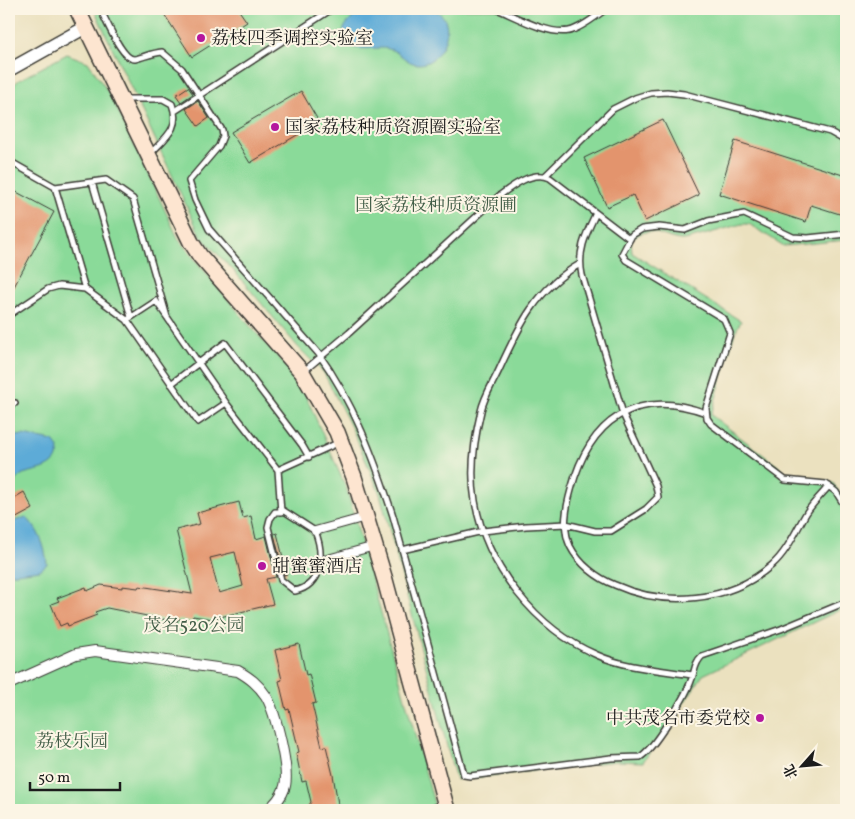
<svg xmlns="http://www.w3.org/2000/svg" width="855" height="819" viewBox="0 0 855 819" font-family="Vollkorn,'Noto Serif SC',serif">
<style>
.green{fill:#8ada99;stroke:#537b5a}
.water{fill:#5dabd7;stroke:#3c647a}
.building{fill:#e3946d;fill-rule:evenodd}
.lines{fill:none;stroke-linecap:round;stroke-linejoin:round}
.service-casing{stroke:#3b3a34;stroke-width:8}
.pedestrian-casing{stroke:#3b3a34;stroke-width:10}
.minor-casing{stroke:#3b3a34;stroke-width:12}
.tertiary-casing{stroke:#3b3a34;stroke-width:15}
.secondary-casing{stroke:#3b3a34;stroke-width:18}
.service{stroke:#fff;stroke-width:5}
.pedestrian{stroke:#fff;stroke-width:8}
.minor{stroke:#fff;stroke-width:10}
.tertiary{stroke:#fff;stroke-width:12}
.secondary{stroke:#fde5d0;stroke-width:15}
.poi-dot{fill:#b5179e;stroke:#fcf5e5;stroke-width:2}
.labels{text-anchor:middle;stroke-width:4;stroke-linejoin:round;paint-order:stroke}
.poi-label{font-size:18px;fill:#1c1c1c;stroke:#fcf5e5;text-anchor:start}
.park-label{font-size:18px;fill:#425e48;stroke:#fcf5e5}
</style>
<rect width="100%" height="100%" fill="#fcf5e5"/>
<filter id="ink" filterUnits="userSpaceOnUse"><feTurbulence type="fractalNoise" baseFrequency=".02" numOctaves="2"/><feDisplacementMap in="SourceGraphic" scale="10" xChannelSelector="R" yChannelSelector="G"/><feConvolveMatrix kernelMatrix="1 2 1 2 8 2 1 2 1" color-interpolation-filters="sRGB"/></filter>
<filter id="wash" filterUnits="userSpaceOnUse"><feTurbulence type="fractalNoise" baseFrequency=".0096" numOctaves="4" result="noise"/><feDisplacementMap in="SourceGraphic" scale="20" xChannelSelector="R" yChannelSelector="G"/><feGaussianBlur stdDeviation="1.12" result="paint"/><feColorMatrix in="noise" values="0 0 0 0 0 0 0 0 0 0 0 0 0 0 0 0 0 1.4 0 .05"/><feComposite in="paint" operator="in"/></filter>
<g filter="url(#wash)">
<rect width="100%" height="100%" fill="#ebe1bf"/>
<path class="green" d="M94 9H846V240L784 246 749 224H742C732 226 687 241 681 240 661 238 648 222 631 241L632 253 741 321 735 332 711 415 787 473 833 483 846 503V607L703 675 643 762 617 761 456 780 380 494 354 433 324 373 298 347 235 272 201 237Z
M67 54 88 62 111 96 179 240 250 326 299 380 347 490 436 810H9V89L19 80Z"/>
<path class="water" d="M358 9H435C437 12 444 16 445 20 452 36 438 64 419 64 406 64 401 52 389 49 376 45 345 57 343 34 343 22 356 19 358 9Z
M23 435 53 441 59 449C57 470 38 469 23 474 17 477 13 485 9 489V437Z
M26 517C39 530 45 545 47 564L40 570 9 574V523Z"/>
<g id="blocks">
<path class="building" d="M171 9H238L247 22 192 57 164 14Z
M188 87 193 94 181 102 176 95Z
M301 91 319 122 250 163 231 132Z
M198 101 209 118 198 126 186 109Z
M663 120 699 195 645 221 633 195 607 207 584 158Z
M735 141 846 176V216L811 205 806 222 719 194Z
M9 188 54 212 9 296Z
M24 492 33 509 9 522V501Z
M239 502 243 518 251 516 256 539 266 536 276 577 266 579 273 604 212 619 193 616 192 621 178 619 177 622 107 608 95 612 97 615 68 626 67 623 60 626 51 604 59 601 57 598 86 587 87 591 101 585 122 588V586L138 588 139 586 192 594 176 530 200 524 197 513ZM235 552 243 586 219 593 210 558Z
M277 533 287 574 284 575 274 534Z
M299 644 306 675 309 674 316 703 312 704 322 747 326 746 333 775 338 804 335 810H306L311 802 306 781 302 782 296 753 299 752 289 709 286 710 279 681 282 680 275 650Z"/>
</g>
</g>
<g filter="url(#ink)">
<use href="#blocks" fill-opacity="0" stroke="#3b3a34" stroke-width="1"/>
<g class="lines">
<defs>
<path id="service" d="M100 9C106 19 122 61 135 59 144 57 152 53 162 52L182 69 222 130 223 136 219 146 189 181 195 200 209 229 318 353C353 401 375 460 393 516L464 775 470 776 611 758 640 757C654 749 685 697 691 681 695 672 694 663 702 656L781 629 846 602
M497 9C516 17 548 35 569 31 582 28 596 16 606 9
M124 99H163L172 104C181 128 166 137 151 153
M175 111 332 9
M9 161 55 187
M545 176 613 109 635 98 651 93 667 92 684 94 830 132 846 141
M92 182 131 317
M846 234 808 238 793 237 744 214 708 221 685 230 659 227 642 229 632 235 622 254 626 260 724 319 730 333 706 408 707 418 711 424 785 480 826 484 836 492 846 508
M580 264C536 289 519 326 499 370 493 383 484 397 481 411 474 440 470 472 475 501 486 566 536 629 597 655 626 668 661 670 693 675
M85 289 55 187 106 180 133 199 167 317
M9 315 48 289 59 286 85 289 127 320 198 422 226 403
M127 320 156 301 226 403 278 470 340 442
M304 371 349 333 499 196C512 186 533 170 550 178L630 239
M171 384 225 343 302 445 309 457
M9 404 15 403
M706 413C635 387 589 421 571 490 566 508 562 528 570 546 579 564 597 578 615 585 664 607 729 603 772 565 788 551 796 530 807 512 813 503 822 494 829 486
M278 470 281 512
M284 511 315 531C324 553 323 585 295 591L281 580 268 527 270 519 275 512Z
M402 550 483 531 526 526 566 524 595 531H611L646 509 658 497 656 486 623 414 582 275C577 251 586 234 596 213
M426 810 444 804"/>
<path id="pedestrian" d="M315 531 366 517
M324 560 375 546"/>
<path id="minor" d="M9 684 76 654 95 651 238 671C250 678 258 684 266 696 275 711 291 773 284 789 281 798 275 804 268 810"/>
<path id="tertiary" d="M9 70 86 27"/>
<path id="secondary" d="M77 9 191 242 200 256 302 372 337 432 354 477 385 580 447 810"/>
</defs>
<use href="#service" class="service-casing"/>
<use href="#pedestrian" class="pedestrian-casing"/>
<use href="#minor" class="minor-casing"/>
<use href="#tertiary" class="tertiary-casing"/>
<use href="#secondary" class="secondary-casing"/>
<use href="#service" class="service"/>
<use href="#pedestrian" class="pedestrian"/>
<use href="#minor" class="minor"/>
<use href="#tertiary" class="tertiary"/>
<use href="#secondary" class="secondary"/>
</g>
</g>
<g class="poi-dot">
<circle cx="201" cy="38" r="5"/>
<circle cx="275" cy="127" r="5"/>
<circle cx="262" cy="566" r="5"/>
<circle cx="760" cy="718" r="5"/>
</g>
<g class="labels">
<g class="poi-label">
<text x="211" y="44">荔枝四季调控实验室</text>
<text x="285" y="133">国家荔枝种质资源圈实验室</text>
<text x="272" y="572">甜蜜蜜酒店</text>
<text x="750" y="724" text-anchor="end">中共茂名市委党校</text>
</g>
<g class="park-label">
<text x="436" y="211">国家荔枝种质资源圃</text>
<text x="194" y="631">茂名520公园</text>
<text x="72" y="747">荔枝乐园</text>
</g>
</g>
<rect width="855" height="819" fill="none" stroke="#fcf5e5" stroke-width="30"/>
<g transform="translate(802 766) rotate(243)" stroke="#fcf5e5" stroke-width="4" paint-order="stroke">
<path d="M0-4L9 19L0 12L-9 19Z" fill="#1c1c1c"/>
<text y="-8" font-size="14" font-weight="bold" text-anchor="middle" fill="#1c1c1c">北</text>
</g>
<path d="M30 782v8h90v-8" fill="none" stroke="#1c1c1c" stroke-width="2.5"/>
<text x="38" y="782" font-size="15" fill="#1c1c1c" stroke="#fcf5e5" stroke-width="4" paint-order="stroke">50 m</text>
</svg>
